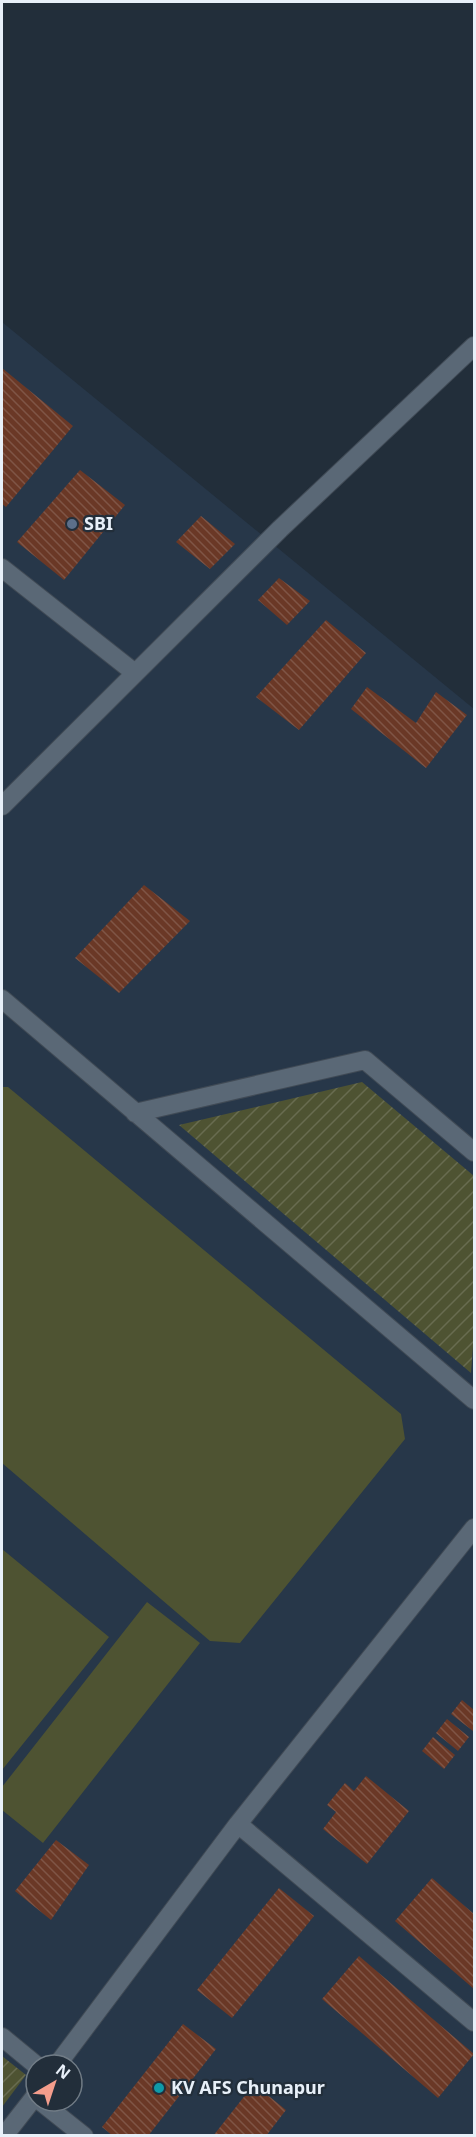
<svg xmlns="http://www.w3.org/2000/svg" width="476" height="2137" viewBox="0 0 476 2137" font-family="'Noto Sans',sans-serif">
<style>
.built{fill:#273749;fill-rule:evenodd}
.garden{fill:url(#garden-furrows)}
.pitch{fill:#4e5332}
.building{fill:url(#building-back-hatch)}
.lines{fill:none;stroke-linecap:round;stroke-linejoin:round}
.minor-casing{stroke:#404a55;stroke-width:20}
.minor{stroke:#5a6876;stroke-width:18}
.service-dot{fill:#5c6f8a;stroke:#222e3a;stroke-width:2}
.culture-dot{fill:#0f9aa8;stroke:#222e3a;stroke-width:2}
.labels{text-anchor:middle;stroke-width:4.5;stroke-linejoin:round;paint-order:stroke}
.poi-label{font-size:18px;font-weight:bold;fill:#e8f0f9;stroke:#222e3a;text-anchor:start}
</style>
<defs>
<pattern id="garden-furrows" width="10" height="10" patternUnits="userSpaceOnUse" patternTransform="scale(1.5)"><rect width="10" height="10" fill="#4e5332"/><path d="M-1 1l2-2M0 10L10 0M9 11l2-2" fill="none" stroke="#686c50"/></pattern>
<pattern id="building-back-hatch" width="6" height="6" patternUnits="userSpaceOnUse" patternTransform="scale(1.5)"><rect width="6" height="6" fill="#6a3826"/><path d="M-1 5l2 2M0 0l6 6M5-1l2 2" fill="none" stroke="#7f5546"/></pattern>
</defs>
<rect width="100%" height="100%" fill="#222e3a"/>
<path class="built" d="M2 322 474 709V2135H2ZM36 2065H72V2101H36Z"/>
<path class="garden" d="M362 1082 474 1176V1333L471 1373 179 1125Z
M2 2056 26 2075 2 2107Z"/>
<path class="pitch" d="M2 1087H8L401 1414 405 1439 240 1643 210 1641 2 1463Z
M2 1549 109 1637 2 1770Z
M147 1602 200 1643 43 1843 2 1810V1787Z"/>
<path class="building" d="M2 368 73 426 6 507 2 504Z
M80 470 125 505 64 580 17 542Z
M201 516 235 544 210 569 176 542Z
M279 578 310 601 287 625 258 600Z
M326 620 366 653 299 730 256 697Z
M367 687 416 723 436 692 467 715 426 768 351 709Z
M144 885 190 921 119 993 75 958Z
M462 1700 474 1710 473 1731 451 1714Z
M447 1719 469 1737 458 1751 436 1733Z
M433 1737 455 1755 444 1769 422 1751Z
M366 1776 409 1811 367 1864 323 1829 336 1812 327 1805 345 1783 354 1791Z
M56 1840 89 1865 51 1920 15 1891Z
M432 1878 474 1914V1989L395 1921Z
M279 1888 314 1916 232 2018 197 1990Z
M359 1956 474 2054 438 2098 322 1999Z
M183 2024 216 2049 148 2136H113L102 2127Z
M254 2084 286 2110 266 2136H213Z"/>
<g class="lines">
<defs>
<path id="minor" d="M2 568 135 673
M2 806 280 529 474 346
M2 999 474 1400
M135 1113 365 1060 474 1152
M238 1824 474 2022
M2 2037 36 2065
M57 2065 238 1824 474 1528
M40 2101 84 2136
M4 2136 36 2095"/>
</defs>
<use href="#minor" class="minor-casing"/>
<use href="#minor" class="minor"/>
</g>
<circle class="service-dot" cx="72" cy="524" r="6"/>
<circle class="culture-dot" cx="159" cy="2088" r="6"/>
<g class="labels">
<g class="poi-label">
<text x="84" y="530">SBI</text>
<text x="171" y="2094">KV AFS Chunapur</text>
</g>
</g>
<rect width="476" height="2137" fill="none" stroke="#e8f0f9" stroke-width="6"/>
<g transform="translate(54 2083) rotate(39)"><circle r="28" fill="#222e3a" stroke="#717c86" stroke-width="1.5"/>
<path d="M0-4.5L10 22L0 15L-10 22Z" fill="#f49d8c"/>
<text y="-9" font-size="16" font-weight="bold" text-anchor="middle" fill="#e8f0f9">N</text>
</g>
</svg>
